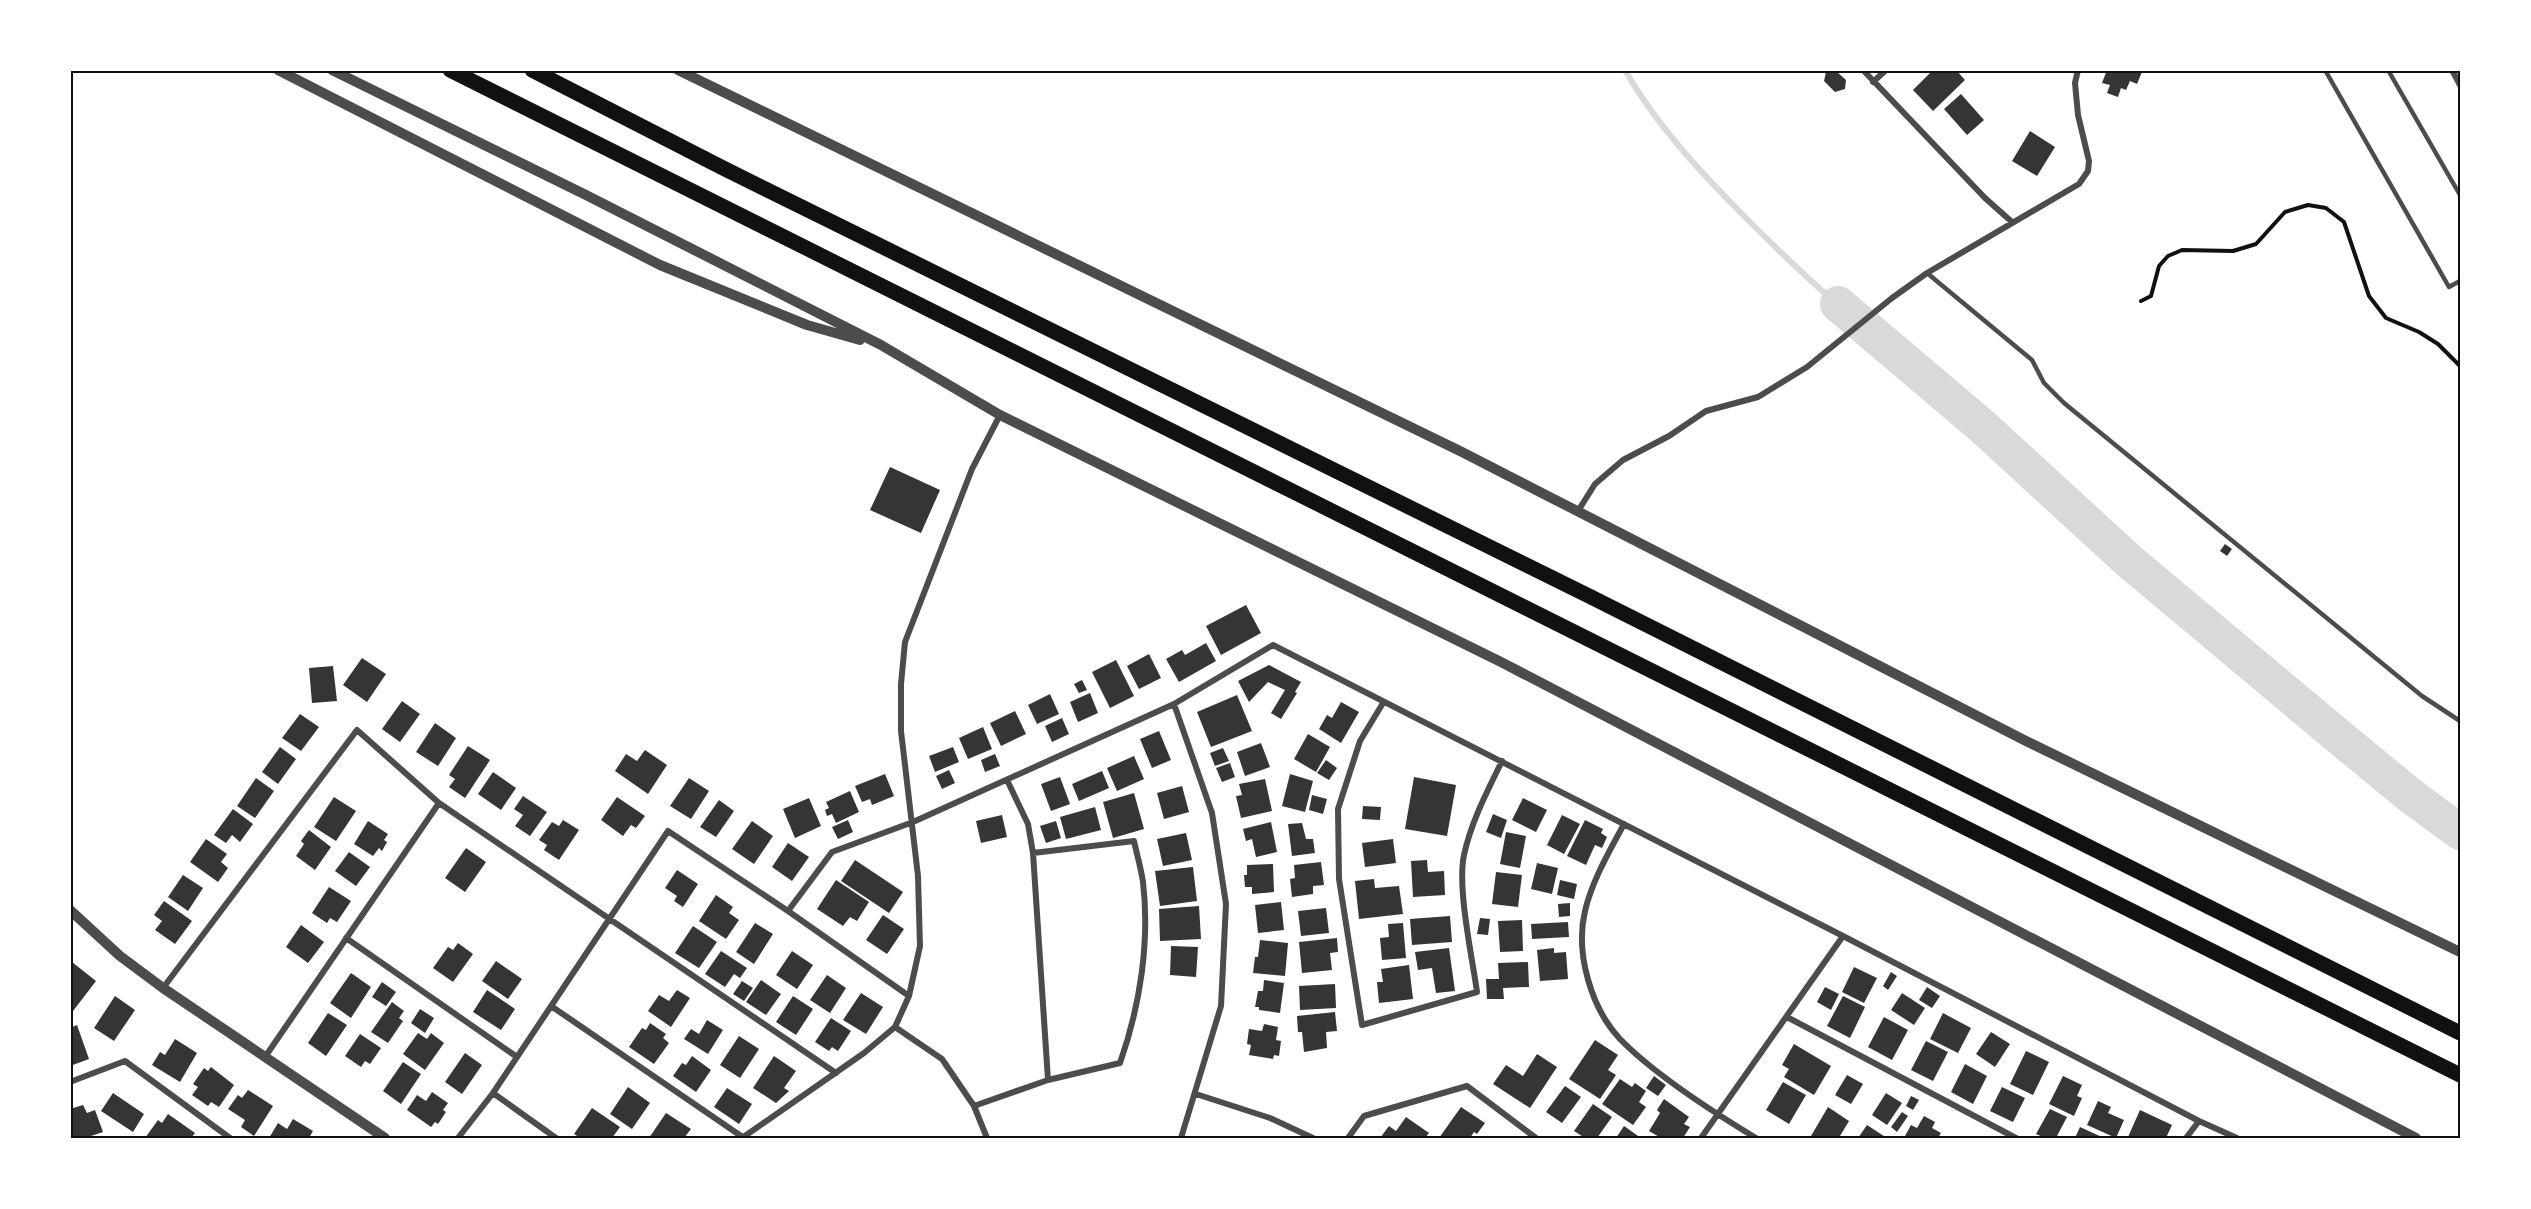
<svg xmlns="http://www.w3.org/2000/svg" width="2531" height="1209" viewBox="0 0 2531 1209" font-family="Helvetica,sans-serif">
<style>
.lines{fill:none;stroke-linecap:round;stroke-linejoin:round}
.stream{stroke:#d9d9d9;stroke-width:6}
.river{stroke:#d9d9d9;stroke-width:36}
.building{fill:#353535}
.path{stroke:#111;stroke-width:4}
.service{stroke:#4c4c4c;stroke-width:4.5}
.minor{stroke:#4c4c4c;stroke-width:6}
.tertiary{stroke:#4c4c4c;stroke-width:10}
.motorway{stroke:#111;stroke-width:15}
.neatline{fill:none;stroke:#111;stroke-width:2}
</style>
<rect width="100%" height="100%" fill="#fff"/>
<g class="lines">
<path class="stream" d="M1625 70C1659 130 1709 181 1757 229 1783 254 1809 281 1838 304"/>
<path class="river" d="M1838 304 1983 427 2129 561 2344 741 2411 796 2460 832"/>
</g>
<path class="building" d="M1830 70H1835L1846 80 1845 89 1835 92 1824 81 1826 72Z
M1933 70 1940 73 1943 70H1956L1965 80 1933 111 1913 90Z
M2107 70H2138L2142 72 2137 84 2130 81 2126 90 2121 88 2118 97 2107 93 2110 85 2102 83Z
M1961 94 1984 120 1967 135 1944 109Z
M2030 131 2055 147 2037 176 2012 161Z
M890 467 940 490 921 533 870 510Z
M2225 544 2232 549 2227 556 2220 551Z
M1246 605 1261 633 1221 655 1206 626Z
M1206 643 1216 661 1179 682 1166 659 1182 650 1185 655Z
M1149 654 1161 678 1139 689 1127 666Z
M362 658 386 674 367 702 343 685Z
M1116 660 1134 696 1110 708 1092 672Z
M1269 665 1301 682 1295 692 1297 693 1281 719 1271 713 1285 690 1268 682 1249 702 1238 681Z
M333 666 337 701 312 703 309 668Z
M1082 680 1087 690 1079 693 1074 684Z
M1090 693 1098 713 1078 722 1070 702Z
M1050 694 1059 714 1037 724 1028 705Z
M1237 695 1252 731 1211 747 1197 712Z
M402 701 420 714 400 742 382 729Z
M1341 702 1359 712 1341 743 1319 729 1327 715 1332 718Z
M1015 711 1026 734 1001 746 990 723Z
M300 714 319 727 301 751 282 738Z
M1062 718 1069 734 1052 742 1045 726Z
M435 723 456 738 438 766 416 752Z
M983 727 992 749 968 759 959 738Z
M1159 731 1171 760 1152 768 1140 739Z
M1308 734 1330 747 1316 772 1294 759Z
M1261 743 1270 767 1245 776 1237 752Z
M468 746 490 760 465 798 449 787 455 779 449 775Z
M280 747 296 759 278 784 262 772Z
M953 747 959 762 935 772 929 756Z
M1223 748 1229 761 1215 766 1210 753Z
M645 750 667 765 648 794 615 771 626 754 637 761Z
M995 754 1000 766 985 772 981 760Z
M1134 756 1144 779 1117 791 1107 768Z
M1326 760 1337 768 1329 780 1317 773Z
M1230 763 1235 777 1222 782 1216 768Z
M949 770 955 783 942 789 936 776Z
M1102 771 1109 788 1079 801 1072 784Z
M493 772 516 788 501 810 478 794Z
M885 774 894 796 872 805 870 799 862 802 855 786Z
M1290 774 1313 781 1305 812 1282 806Z
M1060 777 1070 804 1051 811 1041 784Z
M1414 777 1456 785 1447 836 1405 829Z
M256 778 274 791 255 818 237 806Z
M689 778 709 791 691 819 670 806Z
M1265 779 1272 811 1241 818 1236 796 1242 795 1239 784Z
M1182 786 1189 812 1164 819 1157 793Z
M850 791 859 812 836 823 832 814 827 816 825 810 829 808 826 802Z
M1134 793 1144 829 1113 838 1103 802Z
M1312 795 1327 799 1323 814 1309 810Z
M523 796 547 812 530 836 515 826 523 815 514 809Z
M334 797 356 811 336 841 314 827Z
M617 797 645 816 636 828 631 825 623 836 601 820Z
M809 798 821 826 795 838 783 809Z
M1523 798 1547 810 1536 832 1512 820Z
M719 800 734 811 716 837 700 827Z
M1363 806 1381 807 1380 820 1362 819Z
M1095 807 1101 830 1066 839 1060 817Z
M233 809 253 824 240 842 232 835 226 843 214 835Z
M1493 814 1507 820 1501 838 1486 832Z
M1002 815 1007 837 981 843 976 821Z
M1562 815 1580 824 1564 854 1547 845Z
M563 820 579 830 559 860 544 850 547 845 539 840 552 822 559 826Z
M848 820 853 832 838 839 832 827Z
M1585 820 1603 829 1601 833 1607 837 1602 848 1595 845 1586 865 1567 856Z
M368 821 388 834 384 840 387 842 382 851 379 848 373 856 354 844Z
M752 821 773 836 754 864 732 849Z
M1056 821 1061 838 1046 843 1040 826Z
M1271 822 1277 852 1256 857 1252 839 1246 841 1243 829Z
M1302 823 1306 839H1313L1315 853 1292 856 1288 824Z
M309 830 331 847 315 870 296 856 304 844 301 841Z
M1506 832 1526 836 1520 868 1500 864Z
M1186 833 1192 860 1163 866 1157 839Z
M206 839 227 854 221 862 228 868 218 882 190 862Z
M1393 839 1396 863 1365 867 1362 843Z
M788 843 809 857 792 881 772 867Z
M466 848 486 862 465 892 445 878Z
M349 852 370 867 356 886 335 871Z
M855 860 903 892 889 913 841 881Z
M1427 860 1428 872 1444 871 1445 895 1413 897 1411 861Z
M1321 862 1324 885 1313 886V894L1292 897 1290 879 1295 878 1294 865Z
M1537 863 1558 868 1552 894 1531 889Z
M1273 864 1274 892 1252 894V887H1245L1244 875H1247V865Z
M1193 867 1197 901 1160 906 1155 871Z
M677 870 698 884 683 907 674 901 677 896 665 888Z
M1496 872 1522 875 1518 907 1492 904Z
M183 875 203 888 188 911 168 897Z
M1374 879 1375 888 1399 886 1403 914 1359 919 1355 881Z
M836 880 869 902 857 921 850 917 843 926 817 909Z
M1560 880 1577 884 1574 899 1557 895Z
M329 887 351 901 337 922 330 918 327 923 312 913Z
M716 895 733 907 729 913 739 920 726 939 699 921Z
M164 901 192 921 175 944 155 930 162 921 154 915Z
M1281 902 1284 930 1258 933 1255 905Z
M1570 903V916L1559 917 1558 904Z
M1199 906 1201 939 1160 941 1159 909Z
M1326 908 1329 933 1301 936 1298 911Z
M883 915 904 929 887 954 866 940Z
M1450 916 1452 942 1412 945 1410 919Z
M1480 918 1490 919 1488 935 1477 934Z
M1522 920 1523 951 1500 952 1498 921Z
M1568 922 1569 937 1532 939 1531 924Z
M755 923 773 934 754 964 736 952Z
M1403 923 1406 958 1382 960 1380 938 1389 937 1388 924Z
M301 925 324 942 308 963 286 947Z
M693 926 717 942 699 968 675 953Z
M1337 938 1338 952 1330 953 1332 970 1302 973 1299 942Z
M1260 940 1288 943 1285 976 1253 973 1255 957H1258Z
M458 943 473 954 453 982 433 968 448 947 453 950Z
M1171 946 1198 947 1196 977 1170 975Z
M1449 948 1455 991 1436 993 1432 968 1418 970 1415 952Z
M1554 948V953L1566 952 1568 979 1540 981 1537 950Z
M721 951 747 968 740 978 734 974 725 987 705 974Z
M792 951 813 965 797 989 776 975Z
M496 961 522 979 508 999 482 981Z
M72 962 96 981 70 1015V964Z
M1528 962 1529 987 1503 988 1504 999H1487L1486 979H1499L1498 963Z
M1409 965 1413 999 1379 1003 1377 982H1383L1381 969Z
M1854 967 1877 978 1864 1003 1842 992Z
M1891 972 1897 976 1888 990 1883 986Z
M351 973 371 987 351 1018 330 1003Z
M827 975 846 988 830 1013 810 1000Z
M761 980 781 994 766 1015 746 1002Z
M1264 980 1284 983 1280 1013 1259 1010V1007H1255L1258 991H1263Z
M742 981 753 988 744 1001 733 994Z
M382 982 396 992 386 1006 372 997Z
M1335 984 1336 1008 1300 1010 1299 986Z
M1825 987 1839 994 1831 1010 1817 1002Z
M1927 987 1940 996 1932 1008 1919 1000Z
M487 990 515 1009 501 1030 473 1012Z
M677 990 690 998 671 1027 648 1011 659 995 669 1001Z
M861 993 883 1007 866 1034 843 1020Z
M1902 993 1925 1008 1914 1025 1891 1010Z
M115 996 135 1010 114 1041 94 1028Z
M793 996 813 1009 796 1035 776 1022Z
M1843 996 1865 1007 1850 1038 1827 1026Z
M392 1002 404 1011 399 1018 403 1021 388 1043 371 1032Z
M420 1009 434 1018 425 1033 411 1023Z
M1335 1012 1337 1031 1326 1032 1327 1048 1304 1052 1302 1032H1298L1297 1016Z
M328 1013 347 1025 326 1056 308 1043Z
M1943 1013 1971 1028 1958 1053 1930 1039Z
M1884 1017 1908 1030 1892 1060 1868 1047Z
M831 1018 851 1031 838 1051 832 1047 829 1051 815 1042Z
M707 1020 723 1030 708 1054 684 1039 691 1029 699 1034Z
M650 1023 666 1034 663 1038 669 1043 654 1064 629 1047 642 1028 646 1030Z
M1264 1024 1278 1027 1276 1040 1281 1041 1279 1056 1274 1055 1273 1059 1249 1055 1251 1045 1247 1044 1249 1029 1262 1031Z
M77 1025 89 1059 70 1066V1028Z
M1991 1032 2010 1044 1995 1067 1976 1054Z
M418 1033 427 1039 431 1033 444 1043 425 1070 403 1054Z
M360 1034 381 1048 370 1064 365 1061 361 1067 345 1056Z
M739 1036 759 1049 740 1078 720 1065Z
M175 1039 197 1053 180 1082 152 1065 160 1052 165 1055Z
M1595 1040 1618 1055 1608 1070 1616 1075 1600 1099 1569 1079Z
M1926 1041 1948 1052 1933 1081 1911 1070Z
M1794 1044 1831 1066 1814 1095 1784 1077 1789 1069 1782 1065Z
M2026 1051 2049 1062 2033 1095 2010 1084Z
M465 1053 482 1065 462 1094 445 1082Z
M1537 1054 1557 1067 1530 1108 1493 1084 1506 1065 1523 1076Z
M692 1056 711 1070 696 1092 673 1076 682 1063 686 1065Z
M774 1056 796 1071 784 1088 789 1091 776 1103 753 1088Z
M403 1062 421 1074 401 1104 383 1091Z
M1965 1064 1987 1076 1973 1104 1951 1092Z
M211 1067 234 1085 219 1107 211 1102 208 1106 192 1095 198 1087 193 1084 204 1068 208 1071Z
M1847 1075 1863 1084 1851 1104 1835 1095Z
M1654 1076 1666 1085 1658 1096 1646 1088Z
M2063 1076 2082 1085 2077 1096 2082 1098 2074 1116 2049 1104Z
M1620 1079 1632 1087 1635 1083 1646 1091 1639 1102 1646 1107 1633 1125 1602 1104Z
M1783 1082 1806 1095 1789 1124 1766 1110Z
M1565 1086 1581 1097 1562 1123 1546 1112Z
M628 1087 650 1103 632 1129 610 1114Z
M2002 1087 2025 1098 2013 1122 1990 1111Z
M727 1088 752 1104 739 1124 714 1107Z
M248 1090 273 1106 254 1136 241 1127 245 1120 228 1109 238 1095 242 1098Z
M432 1092 448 1103 443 1110 446 1112 438 1124 435 1122 431 1127 407 1110 417 1095 426 1101Z
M113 1093 144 1114 133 1132 101 1111Z
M1886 1093 1902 1103 1887 1125 1872 1115Z
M1911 1096 1919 1100 1913 1110 1906 1106Z
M1664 1099 1689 1117 1684 1124 1690 1127 1683 1138H1661L1649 1131 1660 1113 1657 1110Z
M2098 1101 2111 1107 2108 1113 2124 1120 2116 1138 2087 1125Z
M1593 1104 1612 1117 1597 1138H1585L1574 1131Z
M83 1105 87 1113 95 1110 103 1132 85 1138H71L70 1109Z
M1461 1107 1485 1123 1477 1134 1474 1132 1470 1138H1439Z
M1828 1107 1849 1121 1840 1136 1843 1138H1815L1811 1136Z
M592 1108 620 1127 612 1138H580L574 1134Z
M2050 1109 2067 1117 2056 1138H2045L2036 1134Z
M2140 1110 2172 1125 2166 1138 2128 1137Z
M1902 1112 1908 1116 1897 1132 1891 1127Z
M666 1113 691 1129 684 1138H649Z
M168 1114 195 1133 191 1138H145L158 1120 162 1123Z
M1924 1116 1935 1122 1932 1128 1941 1133 1938 1138H1909L1905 1136 1911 1125 1917 1128Z
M1406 1117 1429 1133 1425 1138H1380L1389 1126 1396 1131Z
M293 1119 313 1131 309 1138H269L278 1123 287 1129Z
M1867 1125 1887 1138H1858Z
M1624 1126 1641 1138H1616Z
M2080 1127 2104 1138H2075Z"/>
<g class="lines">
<path class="path" d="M2141 301 2151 296 2159 266 2168 256 2182 250 2233 251 2256 244 2285 212 2308 205 2326 208 2344 222 2369 296 2386 318 2419 332 2438 344 2460 366"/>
<path class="service" d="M2325 70 2449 287 2460 281
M2388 70 2460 195
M1927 273 2032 360 2044 383 2064 403 2422 696 2460 721"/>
<path class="minor" d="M1863 70 1985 198 2012 222
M2452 70 2460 85
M1873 82 1886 70
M1578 511 1595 484 1623 460 1669 436 1706 411 1758 397 1807 367 1892 298 1927 273 2079 184 2088 171 2089 161 2078 115 2075 83 2078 70
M1383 703 1360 741 1338 809 1339 879 1362 1025 1477 992C1472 956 1457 888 1464 855 1471 822 1487 792 1502 761
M1174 704 1212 813 1226 904 1221 1006 1181 1138
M1624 824C1609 852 1592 881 1585 911 1575 953 1591 1008 1620 1039 1655 1075 1713 1112 1756 1138
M1033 853 1134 841C1137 855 1141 868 1143 882 1150 942 1140 1006 1120 1063L1048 1080
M788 911 832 852 913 822 1174 704 1273 645 1843 936 2199 1121 2237 1138
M346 938 517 1057
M163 988 357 730 439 803 836 1073
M551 1006 744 1138
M1787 1017 2016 1138
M895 1027 942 1059 974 1106 987 1138
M265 1057 439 803
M70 1082 125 1061 230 1138
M493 1093 556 1138
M1196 1094 1270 1118 1313 1138
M974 1106 1048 1080 1033 853 1028 824 1007 780
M458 1138 493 1093 668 831 788 911 909 996
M742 1138 864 1053 895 1027 909 996 920 946 918 876 901 731V684L905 642 972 469 1000 415
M1348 1138 1364 1116 1467 1086 1536 1138
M1701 1138 1843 936
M2186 1138 2199 1121"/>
<path class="tertiary" d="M278 70 660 265 807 325 860 340
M332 70 586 195 881 345 1000 415 1501 662 2416 1138
M678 70 1462 452 2026 741 2460 952
M70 910 120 956 163 988 385 1138"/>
<path class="motorway" d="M450 70 2460 1075
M532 70 723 168 1589 596 2460 1033"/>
</g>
<rect width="2531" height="1209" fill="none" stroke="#ffffff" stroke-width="144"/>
<rect x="72" y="72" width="2387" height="1065" class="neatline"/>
</svg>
